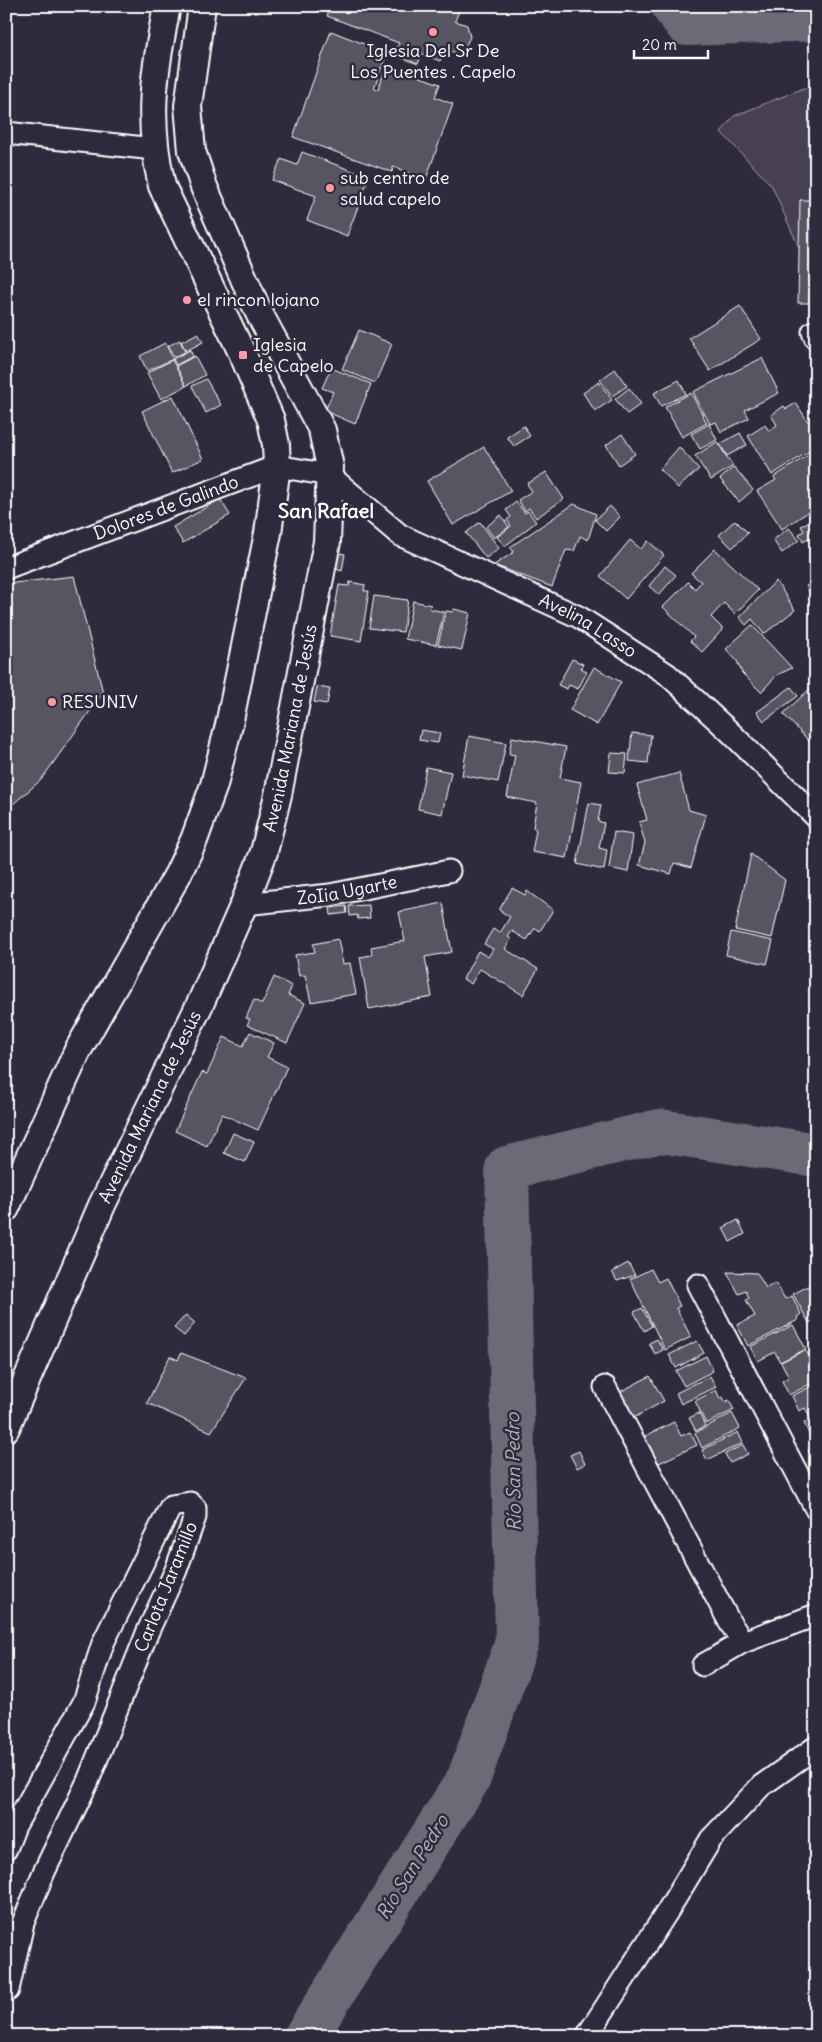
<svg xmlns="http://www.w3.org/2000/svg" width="822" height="2042" viewBox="0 0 822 2042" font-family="Delius,sans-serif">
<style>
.green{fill:#464152;stroke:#a2a0a8}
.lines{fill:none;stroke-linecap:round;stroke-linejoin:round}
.river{stroke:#6d6a77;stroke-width:44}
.building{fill:#595564;stroke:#fff}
.minor-casing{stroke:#fff;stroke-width:25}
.tertiary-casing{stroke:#fff;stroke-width:30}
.minor{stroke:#2f2a3d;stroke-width:21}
.tertiary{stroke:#2f2a3d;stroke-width:26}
.poi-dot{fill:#ff9aa2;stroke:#2f2a3d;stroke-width:2}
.labels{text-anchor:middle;stroke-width:5;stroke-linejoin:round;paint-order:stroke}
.poi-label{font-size:18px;fill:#fff;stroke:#2f2a3d;text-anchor:start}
.street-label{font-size:18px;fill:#fff;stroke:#2f2a3d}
.water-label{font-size:19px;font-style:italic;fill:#b6b4bb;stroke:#2f2a3d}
.quarter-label{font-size:20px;font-weight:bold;fill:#fff;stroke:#2f2a3d}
</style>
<rect width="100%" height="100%" fill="#2f2a3d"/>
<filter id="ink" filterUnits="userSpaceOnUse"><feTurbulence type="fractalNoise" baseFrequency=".02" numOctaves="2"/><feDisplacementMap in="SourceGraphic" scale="10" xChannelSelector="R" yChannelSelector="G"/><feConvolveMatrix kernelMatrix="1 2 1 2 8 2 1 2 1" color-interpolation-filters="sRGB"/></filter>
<g filter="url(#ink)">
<path class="green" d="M816 86V287L772 186 721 132 734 116 804 88Z"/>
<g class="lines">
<path class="river" d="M673 6 687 24 816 19
M306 2036 469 1778 517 1642 507 1168 660 1131 816 1155"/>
</g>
<path class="building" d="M331 6H461L455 21 467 25 470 37 464 49 456 53 445 49 440 61 422 54 418 64 394 55 399 43 327 16Z
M331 31 387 53 374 88 378 89 387 65 440 84 435 97 453 104 426 179 393 167 392 172 293 137Z
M302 152 369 177 347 236 307 220 316 196 272 180 281 159 297 165Z
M800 200H816V303H798Z
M740 306 761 339 710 371 689 338Z
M359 330 392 344 375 383 342 369Z
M198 333 203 342 186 351 181 342Z
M180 340 185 352 174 357 168 346Z
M165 343 173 359 147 371 140 356Z
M190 350 193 356 176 365 173 359Z
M195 356 205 375 186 386 176 366Z
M762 358 779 393 745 410 749 418 721 432 716 422 710 424 693 392Z
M172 360 186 386 161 399 147 373Z
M331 368 371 384 355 424 325 411 333 392 322 388Z
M615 369 627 386 612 396 600 380Z
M206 379 221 405 206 413 192 386Z
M679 380 686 394 661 406 654 393Z
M599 382 612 400 595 411 583 393Z
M629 388 641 404 627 414 615 399Z
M691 393 707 423 682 437 665 407Z
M173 396 203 459 172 473 142 411Z
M796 403 816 434V447L772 475 748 436 765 425 769 431 777 425 771 415 784 406 786 409Z
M709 424 717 440 700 449 691 434Z
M524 426 530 436 514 446 507 437Z
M740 433 747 445 727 456 720 444Z
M622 434 635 454 619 465 606 445Z
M717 442 733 466 711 480 695 456Z
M484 447 511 491 453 525 427 481Z
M679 447 699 469 678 488 660 469Z
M816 450V507L782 529 757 491 776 480 774 477Z
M734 467 753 490 739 502 720 479Z
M546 472 564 499 536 518 529 508 525 511 518 500 532 491 527 484Z
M220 499 230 515 183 543 173 527Z
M516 502 525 513 528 511 536 522 505 546 497 537 511 526 507 520 511 517 506 510Z
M574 504 596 514 588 540 580 536 574 551 566 550 552 587 494 565 514 552 510 547Z
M610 506 620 517 606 531 595 520Z
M501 515 509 527 494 538 486 527Z
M816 517V548L810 538 803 542 799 534 804 531 801 526Z
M735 520 748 533 732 548 719 535Z
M480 522 499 548 486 558 466 533Z
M789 528 799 540 782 553 773 540Z
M630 540 641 549 648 541 664 555 626 599 600 576Z
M715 549 758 590 735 614 724 603 711 617 723 629 702 652 690 641 694 637 663 607 688 582 695 589 701 582 691 573Z
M338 553 345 554 342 571 336 569Z
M665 566 676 575 659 595 649 586Z
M74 576 103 693 41 780 6 810V584Z
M816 580V602L806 586Z
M776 581 795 610 764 634 752 619 746 625 739 617Z
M350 582 365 585 364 591H369L361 641 330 636 339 585 349 586Z
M374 596 408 600 403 632 369 628Z
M413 601 431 605 430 609 444 612 436 645 405 639Z
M454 609 470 613 462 650 438 645 446 611 453 612Z
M752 625 792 668 777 675 761 692 742 673 737 661 726 649Z
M572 659 583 664 581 668 587 672 578 689 569 685 567 689 558 685Z
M594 667 621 682 597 725 570 710Z
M816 683V738L811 743 783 714Z
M317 687 330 689 327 704 314 702Z
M791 687 798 696 764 721 757 712Z
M421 730 440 733 438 743 419 740Z
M632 733 651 735 648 763 629 761Z
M469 736 506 743 498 782 462 775Z
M512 737 566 747 560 778 581 782 567 858 532 852 536 830 533 827 537 803 507 797 515 755 509 754Z
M611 753 627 754 625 773 609 772Z
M426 767 451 772 442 814 418 809Z
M679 773 689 810 706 815 691 868 674 863 671 874 639 865 645 843 639 822 647 820 637 785Z
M589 803 601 805 598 821 604 823 599 848 607 850 604 870 577 864Z
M614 832 633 835 628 872 609 868Z
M751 854 785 880 772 938 735 930Z
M512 888 525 895 527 891 553 910 540 931 535 928 527 940 512 931 508 937 511 939 505 949 538 969 523 995 480 969 471 984 463 979 478 951 488 957 493 949 484 944 493 929 500 933 510 917 499 910Z
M813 897H816V944H811Z
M443 903 452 952 425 957 432 997 369 1009 360 957 372 955 371 947 405 941 399 912Z
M369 905 370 918 358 919 357 915 350 916 349 906Z
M346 906 347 913 331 915 330 908Z
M731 932 773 941 767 964 726 955Z
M338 939 343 964 350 963 356 994 311 1002 305 975 299 976 295 955 315 952 313 944Z
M274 977 292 986 288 995 305 1003 287 1043 247 1025 250 1019 246 1018 254 1000 262 1004Z
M250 1032 274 1043 267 1057 287 1067 258 1130 222 1114 207 1146 175 1131 202 1072 207 1074 224 1037 243 1046Z
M233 1133 254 1142 245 1162 224 1153Z
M738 1220 745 1234 730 1242 723 1228Z
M628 1263 635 1275 617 1281 612 1272Z
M651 1269 658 1282 666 1278 680 1306 676 1308 691 1337 665 1350 630 1279Z
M727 1272 757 1273 766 1288 776 1283 785 1299 792 1296 801 1314 797 1317 798 1320 748 1346 737 1325 755 1316 746 1300 749 1298 746 1291 739 1294Z
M816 1282V1319L809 1323 793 1294Z
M642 1308 652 1326 644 1331 634 1312Z
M186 1315 195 1323 184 1336 174 1328Z
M793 1325 806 1349 780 1362 775 1352 758 1361 750 1347Z
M657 1339 663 1350 655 1354 649 1343Z
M697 1341 704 1353 676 1368 669 1355Z
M805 1350 816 1366V1381L789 1395 782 1381 789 1377 781 1362Z
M181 1353 246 1378 211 1432 147 1403 170 1356 178 1360Z
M706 1356 713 1371 684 1386 676 1371Z
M650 1376 664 1401 632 1419 618 1393Z
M710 1376 716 1387 681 1404 676 1393Z
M816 1384V1416L811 1419 805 1408 799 1411 792 1396Z
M716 1390 720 1399 723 1397 725 1402 729 1400 734 1410 706 1424 695 1401Z
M699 1413 705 1426 696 1431 689 1418Z
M732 1413 740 1428 702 1448 695 1433Z
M816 1417V1433L810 1436 804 1423Z
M674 1422 681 1436 690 1432 697 1445 655 1465 641 1438Z
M738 1432 743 1443 707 1460 702 1450Z
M743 1445 748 1454 730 1463 725 1454Z
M816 1446V1466L808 1450Z
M579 1451 585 1464 577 1468 570 1455Z"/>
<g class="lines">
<defs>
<g id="minor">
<path d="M6 133 154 149"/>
<path d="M813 332 816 339"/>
<path id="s1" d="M6 568 277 466 329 475 400 535 579 617 667 674 729 731 816 817"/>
<path id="s2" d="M244 904 330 895 449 871"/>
<path d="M698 1285 816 1509"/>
<path d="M605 1387 730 1623 743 1642"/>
<path d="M703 1665 743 1642 816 1615"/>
<path d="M6 1849 15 1826 84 1702 103 1643 171 1506 190 1503 195 1508V1517L176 1570 148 1631 88 1781 44 1872 23 1923 8 1990"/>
<path d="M587 2036 667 1912 711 1839 761 1786 816 1747"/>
</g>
<g id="tertiary">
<path d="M6 1208 78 1050 178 874 194 840 214 785 229 725 268 533 277 466 276 445 271 420 243 355 162 186C146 117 154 75 167 6"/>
<path id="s3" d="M6 1428 102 1205 201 1002 244 904 264 852 278 795 327 542 330 467 322 430 259 313 204 187 192 151 188 106 202 6"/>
</g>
</defs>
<use href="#minor" class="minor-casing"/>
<use href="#tertiary" class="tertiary-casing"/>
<use href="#minor" class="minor"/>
<use href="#tertiary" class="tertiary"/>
</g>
</g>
<g class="poi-dot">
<circle cx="433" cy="32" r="5"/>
<circle cx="330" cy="188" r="5"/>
<circle cx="187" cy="300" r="5"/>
<rect x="238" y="350" width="10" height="10" rx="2.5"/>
<circle cx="52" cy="702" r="5"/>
</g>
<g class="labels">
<g class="poi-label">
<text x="433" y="57" text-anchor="middle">Iglesia Del Sr De<tspan x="433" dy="21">Los Puentes . Capelo</tspan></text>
<text x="340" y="184">sub centro de<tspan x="340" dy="21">salud capelo</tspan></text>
<text x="197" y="306">el rincon lojano</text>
<text x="253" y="351">Iglesia<tspan x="253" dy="21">de Capelo</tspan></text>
<text x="62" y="708">RESUNIV</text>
</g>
<g class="street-label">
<text dy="6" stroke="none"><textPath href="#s1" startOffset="171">Dolores de Galindo</textPath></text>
<text dy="6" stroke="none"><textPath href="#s1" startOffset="644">Avelina Lasso</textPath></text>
<text dy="6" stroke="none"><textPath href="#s3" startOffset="758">Avenida Mariana de Jesús</textPath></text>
<text dy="6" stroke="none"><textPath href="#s2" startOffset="104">ZoIia Ugarte</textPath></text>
<text dy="6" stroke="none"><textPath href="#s3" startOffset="352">Avenida Mariana de Jesús</textPath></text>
<text transform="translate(166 1587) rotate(-68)" y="6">Carlota Jaramillo</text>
</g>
<g class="water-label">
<text transform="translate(513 1472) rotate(-91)" y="7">Río San Pedro</text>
<text transform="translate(412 1867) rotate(-58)" y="7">Río San Pedro</text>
</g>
<g class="quarter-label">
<text x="326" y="518">San Rafael</text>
</g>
</g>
<rect width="822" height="2042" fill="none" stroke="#2f2a3d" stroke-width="25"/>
<rect x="12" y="12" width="797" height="2017" fill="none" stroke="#fff" stroke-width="2" filter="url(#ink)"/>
<path d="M634 50v8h74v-8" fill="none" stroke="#ffffff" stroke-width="2.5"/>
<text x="642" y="50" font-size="15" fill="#ffffff" stroke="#2f2a3d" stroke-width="4" paint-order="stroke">20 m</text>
</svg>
